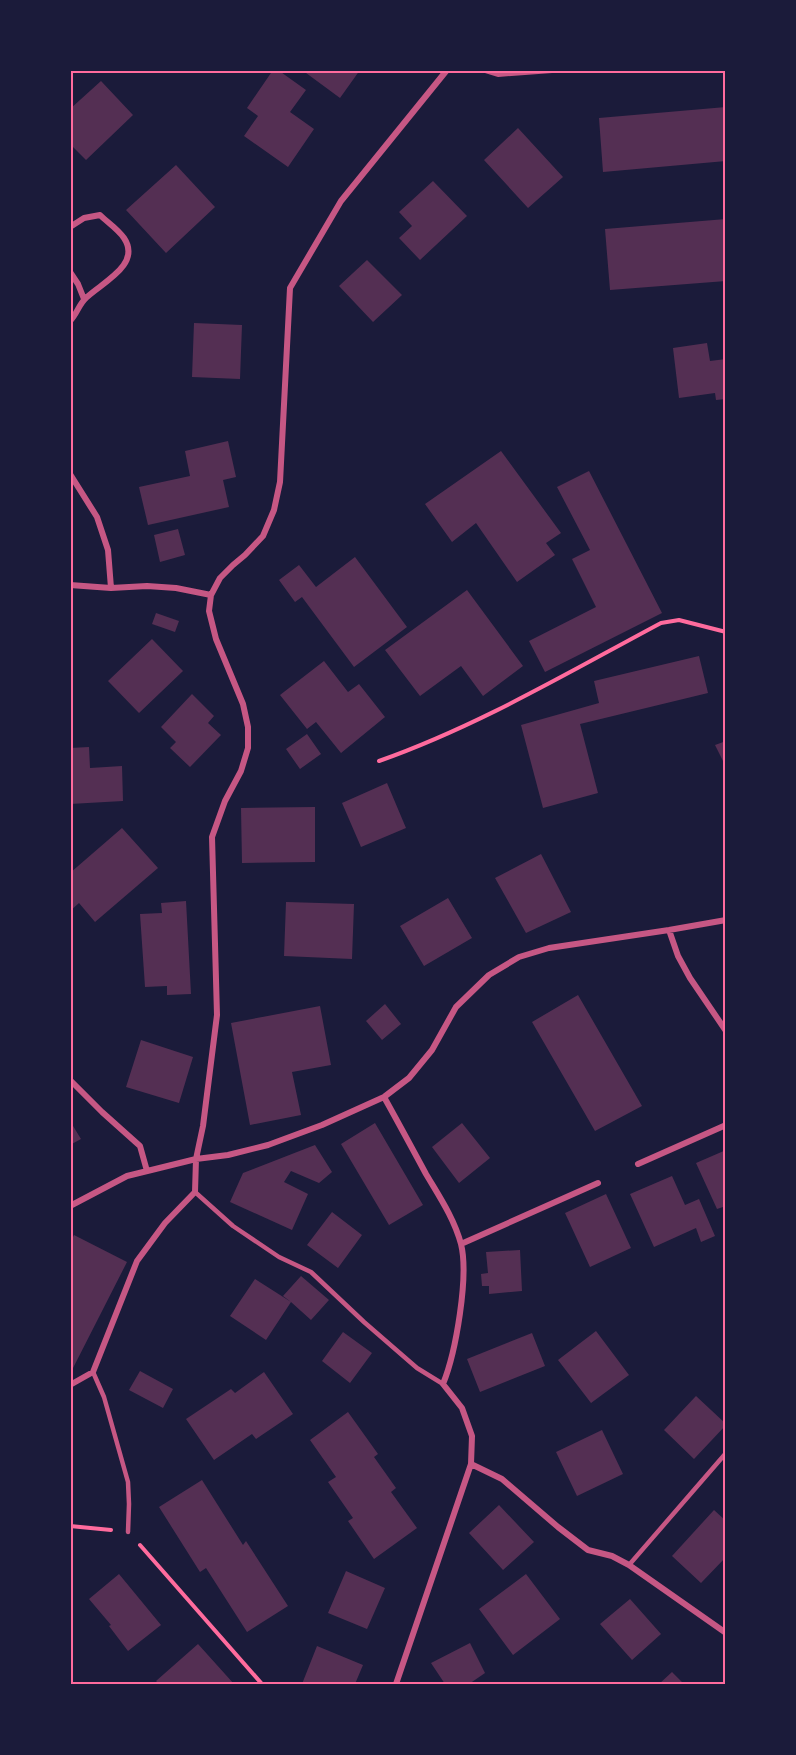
<svg xmlns="http://www.w3.org/2000/svg" width="796" height="1755" viewBox="0 0 796 1755" font-family="Montserrat,sans-serif">
<style>
.building{fill:#542f53}
.lines{fill:none;stroke-linecap:round;stroke-linejoin:round}
.path{stroke:#ff6b9d;stroke-width:4}
.service{stroke:#c65784;stroke-width:4.5}
.minor{stroke:#c65784;stroke-width:6}
.neatline{fill:none;stroke:#ff6b9d;stroke-width:2}
</style>
<rect width="100%" height="100%" fill="#1b1b3a"/>
<path class="building" d="M273 70H278L306 90 290 112 314 129 288 167 244 136 258 116 247 108Z
M302 70H360L340 98Z
M101 81 133 115 86 160 70 144V109Z
M726 107V161L603 172 599 118Z
M518 128 563 177 528 208 484 160Z
M176 165 215 207 166 253 126 210Z
M433 181 467 216 420 260 399 238 412 226 399 212Z
M726 219V281L610 290 605 229Z
M367 260 402 295 373 322 339 286Z
M194 323 242 325 240 379 192 377Z
M707 343 710 361 726 359V399L716 400 715 393 679 398 673 348Z
M228 441 236 477 223 480 229 507 148 525 139 487 190 476 185 451Z
M501 451 561 533 546 543 555 555 517 582 476 523 452 542 425 504Z
M589 471 662 613 545 672 529 641 596 607 572 559 590 550 557 487Z
M178 529 185 555 160 562 154 535Z
M355 557 407 627 354 667 302 597 295 602 279 580 299 565 316 587Z
M467 590 523 666 483 696 461 666 420 696 385 650Z
M156 613 179 621 175 632 152 624Z
M152 639 183 671 139 713 108 681Z
M699 656 708 693 580 724 598 793 543 808 521 725 599 703 594 681Z
M324 661 348 692 359 684 385 717 341 753 316 722 307 729 280 695Z
M192 694 214 716 208 723 221 735 190 767 170 748 176 742 161 727Z
M307 734 321 754 300 769 286 749Z
M726 741V767L715 745Z
M89 747 90 768 122 766 123 801 70 804V748Z
M387 783 406 828 361 847 342 803Z
M315 807V862L242 863 241 808Z
M122 828 158 868 95 922 79 903 70 911V873Z
M541 854 571 912 526 933 495 878Z
M448 898 472 938 424 966 400 926Z
M186 901 191 994 167 995V986L145 987 140 914 162 913 161 903Z
M286 902 354 904 352 959 284 956Z
M578 995 642 1106 595 1131 532 1022Z
M385 1004 401 1024 382 1040 366 1021Z
M320 1006 331 1065 292 1072 301 1115 250 1125 231 1023Z
M141 1040 193 1057 179 1103 126 1087Z
M70 1121 81 1139 70 1145Z
M375 1123 423 1205 389 1225 341 1144Z
M462 1123 490 1158 459 1183 432 1147Z
M315 1145 332 1172 319 1183 291 1171 284 1182 308 1194 292 1230 230 1202 243 1173Z
M726 1150V1206L717 1209 696 1163Z
M672 1176 685 1205 699 1199 715 1236 701 1242 696 1228 654 1247 630 1194Z
M606 1194 631 1248 590 1267 565 1213Z
M332 1212 362 1235 338 1268 307 1245Z
M74 1235 127 1262 70 1374V1243Z
M520 1250 522 1291 489 1294V1286H482L481 1274 488 1273 486 1252Z
M301 1276 329 1300 311 1320 291 1302 266 1340 230 1316 255 1279 291 1302 283 1296Z
M596 1331 629 1375 591 1403 558 1360Z
M343 1332 372 1353 350 1383 322 1361Z
M532 1333 545 1366 480 1392 467 1359Z
M140 1371 173 1389 163 1408 129 1390Z
M264 1372 293 1414 256 1439 252 1434 214 1460 186 1419 231 1389 235 1393Z
M696 1396 726 1424V1425L694 1459 664 1430Z
M348 1412 378 1454 374 1457 396 1488 391 1492 417 1528 374 1559 348 1521 353 1518 328 1482 336 1477 310 1440Z
M602 1430 623 1474 577 1496 556 1452Z
M202 1480 243 1545 246 1541 288 1606 247 1632 206 1568 200 1572 159 1507Z
M499 1505 534 1542 503 1570 469 1533Z
M714 1510 726 1521V1557L701 1583 672 1556Z
M346 1571 385 1588 367 1629 328 1613Z
M119 1574 161 1625 128 1651 109 1626 111 1625 89 1599Z
M526 1574 560 1619 513 1655 479 1609Z
M630 1599 661 1634 632 1660 600 1624Z
M470 1643 485 1673 469 1684H445L431 1663Z
M198 1644 234 1684H159L156 1681Z
M317 1646 363 1665 355 1684H302Z
M672 1672 684 1684H659Z"/>
<g class="lines">
<path class="path" d="M379 761C478 726 569 672 661 623L679 620 726 632
M70 1526 111 1530
M140 1545 262 1684"/>
<path class="service" d="M195 1192 233 1226 279 1257 311 1272 364 1322 417 1368 443 1384
M93 1372 104 1397 128 1482 129 1504 128 1532
M629 1565 726 1453"/>
<path class="minor" d="M485 70 498 74 552 70
M70 227 84 218 100 215C107 222 118 229 124 238 142 265 101 283 86 298 79 304 77 314 70 321
M70 272 78 284 84 299
M70 474 97 517 108 550 111 588
M70 585 111 588 147 586 176 588 211 595
M669 930 678 956 690 978 726 1031
M70 1080 102 1112 140 1146 147 1171
M384 1097C398 1122 412 1148 426 1174 439 1196 454 1218 461 1244 469 1276 456 1352 443 1384L462 1408 472 1436 471 1464 396 1684
M638 1164 726 1125
M70 1206 127 1176 196 1159 228 1155 268 1145 322 1125 384 1097 409 1078 432 1050 456 1007 489 975 519 957 549 948 669 930 726 920
M461 1244 598 1183
M70 1385 93 1372 137 1261 165 1223 195 1192 196 1159 203 1126 217 1015 212 837 225 801 241 771 248 748V727L243 704 216 639 209 611 211 595 220 578 233 565 245 555 263 536 274 510 280 482 290 288 341 201 447 70
M471 1464 502 1479 558 1527 588 1550 612 1556 629 1565 726 1633"/>
</g>
<rect width="796" height="1755" fill="none" stroke="#1b1b3a" stroke-width="144"/>
<rect x="72" y="72" width="652" height="1611" class="neatline"/>
</svg>
